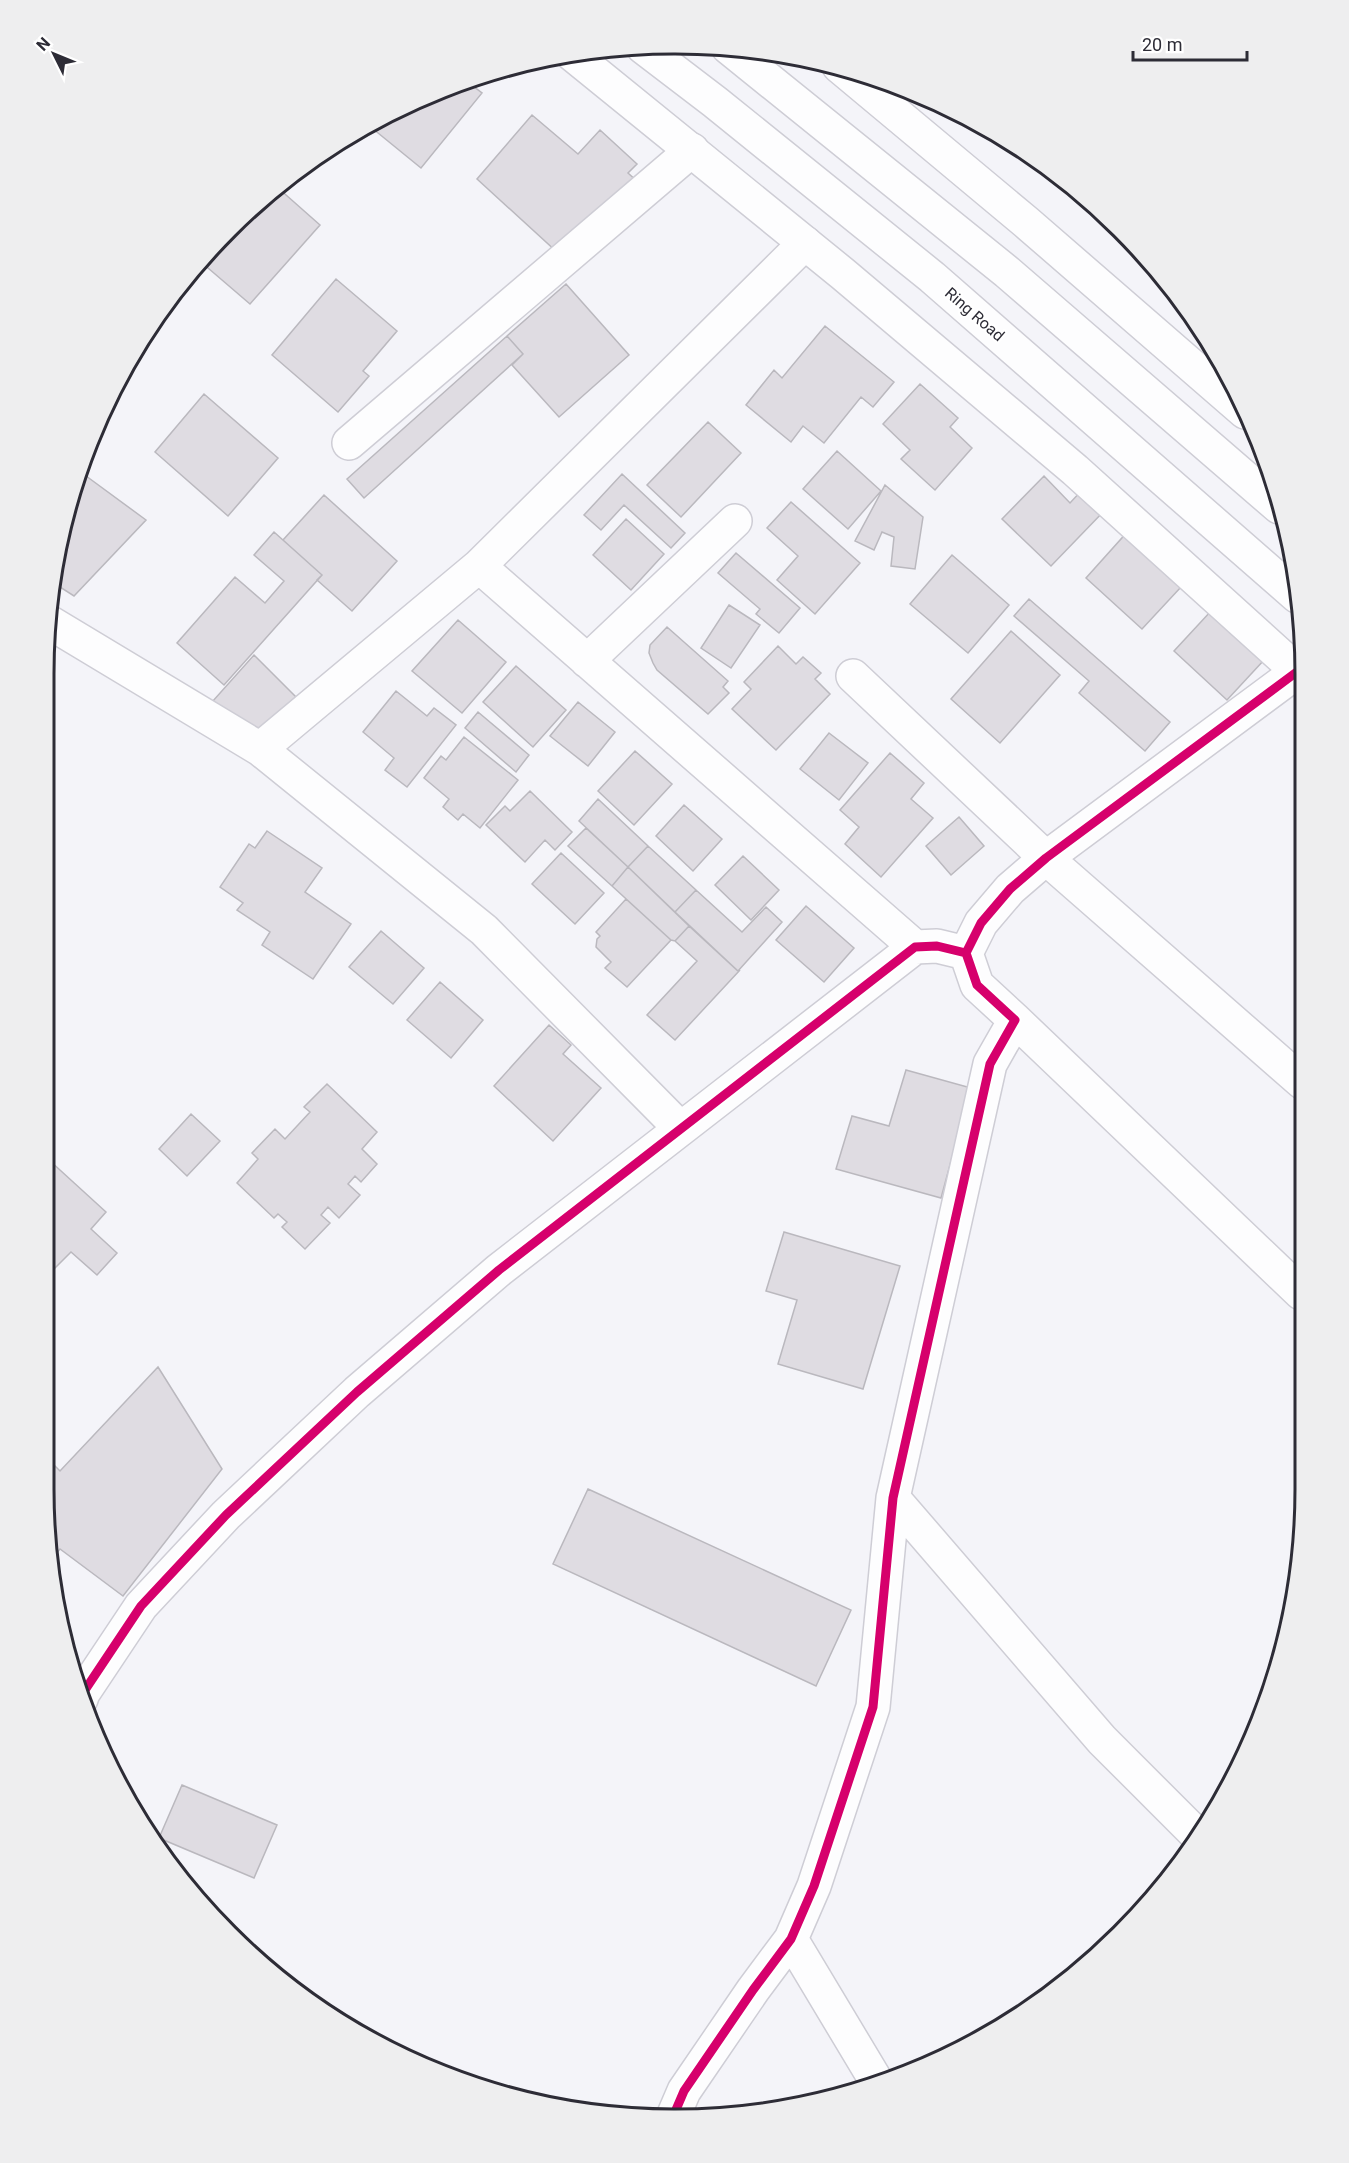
<svg xmlns="http://www.w3.org/2000/svg" width="1349" height="2163" viewBox="0 0 1349 2163" font-family="Roboto,sans-serif">
<style>
.building{fill:#dfdce2;stroke:#bab8be;stroke-width:1.5}
.lines{fill:none;stroke-linecap:round;stroke-linejoin:round}
.minor-casing{stroke:#cecdd5;stroke-width:36}
.primary-casing{stroke:#cecdd5;stroke-width:36}
.trunk-casing{stroke:#cecdd5;stroke-width:36}
.minor{stroke:#fdfdfe;stroke-width:33}
.primary{stroke:#fdfdfe;stroke-width:33}
.trunk{stroke:#fdfdfe;stroke-width:33}
.cycleway-casing{stroke:#fff;stroke-width:13}
.cycleway{stroke:#d6006c;stroke-width:9}
.labels{text-anchor:middle;stroke-width:4.5;stroke-linejoin:round;paint-order:stroke}
.street-label{font-size:16px;fill:#2d2c36;stroke:#fff}
.rim{fill:none;stroke:#2d2c36;stroke-width:3}
</style>
<rect width="100%" height="100%" fill="#f4f4f9"/>
<path class="building" d="M465 80 482 93 421 168 367 124Z
M532 115 578 154 600 130 637 164 628 173 639 183 558 253 477 179Z
M277 187 320 225 250 304 201 262 259 200Z
M336 279 397 331 363 371 369 376 338 412 272 355Z
M566 284 629 355 559 417 512 365 523 354 507 336Z
M825 326 894 382 873 407 861 397 824 443 803 426 791 442 746 405 774 370 782 378Z
M507 336 523 354 364 498 347 479Z
M920 384 958 418 950 427 972 448 935 490 901 459 910 450 883 424Z
M204 394 278 458 228 516 155 452Z
M708 422 741 453 681 517 647 485Z
M837 451 881 491 848 529 803 489Z
M82 473 146 520 74 596 52 582Z
M622 474 685 533 671 548 624 505 601 530 584 515Z
M1044 476 1070 503 1083 489 1105 510 1051 566 1002 519Z
M885 485 923 517 915 569 891 566 894 537 882 532 874 550 855 541Z
M324 495 397 561 352 611 317 580 322 575 283 540Z
M791 502 860 563 815 614 777 580 798 556 767 528Z
M626 519 664 554 631 590 593 555Z
M1130 529 1181 587 1142 629 1086 578Z
M274 532 322 575 224 685 177 643 235 577 265 603 284 581 254 555Z
M736 553 800 608 779 633 756 614 760 609 718 573Z
M952 555 1009 605 968 653 910 604Z
M1029 599 1170 722 1145 751 1079 693 1089 681 1014 616Z
M729 605 760 625 731 668 701 648Z
M1211 611 1264 660 1227 700 1174 651Z
M458 620 506 662 462 713 412 671Z
M667 627 728 681 723 687 729 693 708 714 657 670 653 663 649 653 650 645Z
M1011 631 1060 675 1000 743 951 699Z
M778 646 796 664 803 657 821 673 815 679 830 694 776 750 732 709 751 689 744 682Z
M254 655 302 703 270 735 212 702Z
M516 666 566 710 533 747 483 702Z
M396 691 427 716 434 708 456 725 407 787 385 770 394 758 363 732Z
M578 702 615 732 588 766 550 736Z
M478 712 529 755 516 772 465 728Z
M829 733 868 763 839 800 800 769Z
M464 737 518 780 480 828 463 814 458 820 443 807 449 799 424 778 441 756 446 760Z
M635 751 672 784 634 825 598 791Z
M890 753 924 783 911 799 933 818 881 877 845 844 859 827 840 810Z
M530 791 572 832 555 850 545 840 525 862 486 825 505 806 510 811Z
M598 799 648 846 628 867 579 821Z
M684 805 722 839 693 871 656 836Z
M959 817 984 846 951 875 926 846Z
M586 828 628 867 612 886 568 846Z
M267 831 322 868 305 892 351 924 313 979 262 945 270 932 237 910 243 903 220 887 249 844 255 848Z
M648 846 696 890 675 912 628 867Z
M561 853 604 893 575 924 532 884Z
M743 856 779 890 751 920 715 885Z
M628 867 689 926 675 941 671 940 612 886Z
M696 890 742 932 766 907 782 922 738 971 675 912Z
M626 899 671 940 627 987 605 968 611 962 596 947 597 939 600 936 596 932Z
M806 906 854 948 824 982 776 940Z
M689 926 738 971 740 970 675 1040 647 1015 697 961 675 941Z
M381 931 424 968 393 1004 349 967Z
M440 982 483 1020 451 1058 407 1020Z
M549 1025 571 1045 563 1054 601 1088 553 1141 494 1086Z
M906 1070 971 1088 941 1198 836 1169 852 1116 889 1126Z
M327 1084 377 1132 362 1149 377 1164 361 1182 355 1176 348 1184 360 1195 339 1218 328 1207 321 1215 330 1223 305 1249 282 1227 287 1222 278 1214 274 1218 237 1183 258 1159 252 1153 275 1129 285 1139 310 1112 304 1107Z
M191 1114 220 1141 187 1176 159 1149Z
M49 1160 106 1212 91 1229 117 1253 97 1275 71 1252 53 1270 49 1267Z
M784 1232 900 1266 863 1389 778 1364 797 1300 766 1291Z
M158 1367 222 1469 123 1596 60 1549 49 1562V1460L60 1471Z
M588 1489 851 1610 816 1686 553 1564Z
M182 1785 277 1825 254 1878 159 1838Z"/>
<g class="lines">
<defs>
<path id="minor" d="M805 243 479 566 915 947
M349 443 692 150
M49 622 260 749 479 566
M587 661 735 521
M853 676 1046 858 1302 1082
M260 749 484 930 680 1128
M1015 1020 1301 1293
M893 1498 1102 1740 1197 1835
M81 1699 83 1693 141 1606 226 1515 357 1392 499 1270 915 947 937 946 966 953
M791 1939 878 2084
M672 2119 684 2091 753 1990 791 1939 814 1886 873 1707 893 1498 990 1064 1015 1020 977 985 966 953 981 923 1010 889 1046 858 1298 671"/>
<path id="primary" d="M572 54 843 274 1075 470 1304 677
M839 66 1026 222 1245 412"/>
<path id="trunk" d="M643 47 715 102 932 277 1297 596
M728 47 1007 272 1279 507"/>
</defs>
<use href="#minor" class="minor-casing"/>
<use href="#primary" class="primary-casing"/>
<use href="#trunk" class="trunk-casing"/>
<use href="#minor" class="minor"/>
<use href="#primary" class="primary"/>
<use href="#trunk" class="trunk"/>
<defs>
<path id="cycleway" d="M81 1699 83 1693 141 1606 226 1515 357 1392 499 1270 915 947 937 946 966 953
M672 2119 684 2091 753 1990 791 1939 814 1886 873 1707 893 1498 990 1064 1015 1020 977 985 966 953 981 923 1010 889 1046 858 1298 671"/>
</defs>
<use href="#cycleway" class="cycleway-casing"/>
<use href="#cycleway" class="cycleway"/>
</g>
<g class="labels">
<g class="street-label">
<text transform="translate(975 314) rotate(41)" y="6">Ring Road</text>
</g>
</g>
<path d="M0 0H1349V2163H0ZM674 54H675A620 620 0 0 1 1295 674V1489A620 620 0 0 1 675 2109H674A620 620 0 0 1 54 1489V674A620 620 0 0 1 674 54Z" fill="#eeeeef" fill-rule="evenodd"/>
<path class="rim" d="M674 54H675A620 620 0 0 1 1295 674V1489A620 620 0 0 1 675 2109H674A620 620 0 0 1 54 1489V674A620 620 0 0 1 674 54Z"/>
<g transform="translate(54 54) rotate(313)" stroke="#ffffff" stroke-width="4.5" paint-order="stroke">
<path d="M0-4.5L10 22L0 15L-10 22Z" fill="#2d2c36"/>
<text y="-9" font-size="16" font-weight="bold" text-anchor="middle" fill="#2d2c36">N</text>
</g>
<path d="M1133 51v9h114v-9" fill="none" stroke="#2d2c36" stroke-width="3"/>
<text x="1142" y="51" font-size="18" fill="#2d2c36" stroke="#ffffff" stroke-width="4.5" paint-order="stroke">20 m</text>
</svg>
